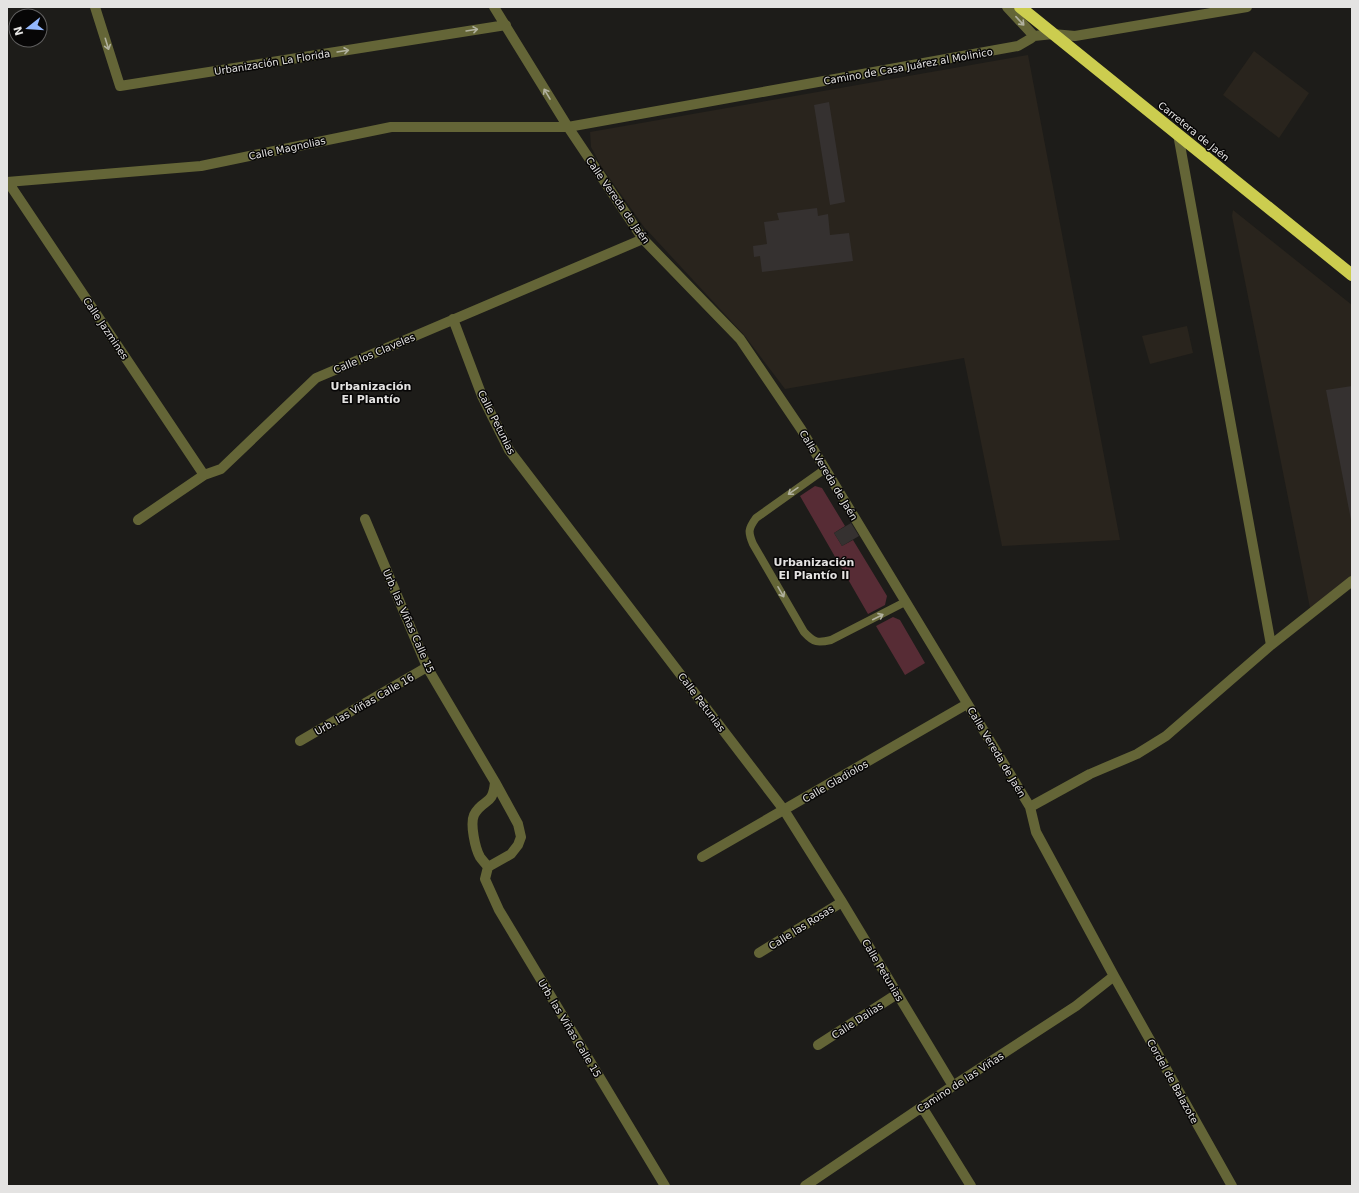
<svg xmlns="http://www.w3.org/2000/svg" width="1359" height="1193" viewBox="0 0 1359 1193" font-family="'DejaVu Sans',sans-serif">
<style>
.built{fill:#29241d}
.green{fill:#572c35}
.building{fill:#353130}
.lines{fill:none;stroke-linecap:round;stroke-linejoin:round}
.lane{stroke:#646537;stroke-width:8}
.street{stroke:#646537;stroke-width:10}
.highway{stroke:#cccd4f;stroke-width:12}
.oneway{stroke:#b1b19e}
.labels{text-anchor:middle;stroke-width:3;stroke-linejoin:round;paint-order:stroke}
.street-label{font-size:10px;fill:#e4e3e2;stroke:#070606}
.neighbourhood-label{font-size:11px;font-weight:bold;fill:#e4e3e2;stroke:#070606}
</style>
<rect width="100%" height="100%" fill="#1d1c19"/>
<path class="built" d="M1254 51 1309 93 1279 138 1223 95Z
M1028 55 1120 540 1002 546 964 358 785 389 744 335 644 227 601 166 591 147 590 132Z
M1233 210 1352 305V578L1310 608 1232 216Z
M1187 326 1193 353 1150 364 1142 336Z"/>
<path class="green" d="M815 486 822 488 845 526 834 533 842 546 853 540 887 596 885 605 868 614 800 496Z
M893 617 900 620 925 663 905 675 876 626Z"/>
<path class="building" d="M829 102 845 202 830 205 814 105Z
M817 208 818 216 828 214 830 235 849 233 853 261 762 272 760 256 754 257 753 246 767 244 764 222 779 220 777 213Z
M1352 386V520H1351L1326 390Z
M851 523 859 536 842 546 834 533Z"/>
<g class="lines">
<path class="lane" d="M825 469 756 518C748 529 748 532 753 544L804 632C814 643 818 643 831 640L905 602"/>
<path class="street" d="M95 7 120 86 506 25
M494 7 568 127 643 239 740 339 801 429 1030 807 1036 832 1114 976 1232 1186
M1007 7 1034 36
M1178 134 1271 645
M7 182 201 166 391 127H568L1018 46 1030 39 1034 36 1053 34 1075 36 1247 7
M8 182 204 475
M453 319 482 396 509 450 784 810 842 902 953 1086
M365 519 427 667 495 782C493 807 483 798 474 815 470 824 475 848 480 857 482 860 485 863 488 867L485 879 499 910 665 1186
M138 520 204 475 221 469 316 378 643 239
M300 741 427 667
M1030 807 1090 774 1137 754 1166 736 1271 645 1352 581
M702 857 967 704
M488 867 511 854 518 845 521 837 518 824 495 782
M759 953 842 902
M818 1045 897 994
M922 1107 971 1186
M805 1186 953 1086 1076 1006 1114 976"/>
<path class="highway" d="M1020 7 1352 275"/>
</g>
<defs><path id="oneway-shaft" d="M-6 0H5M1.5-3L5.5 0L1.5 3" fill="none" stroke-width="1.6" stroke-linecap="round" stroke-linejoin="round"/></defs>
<g class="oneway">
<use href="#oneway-shaft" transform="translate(1020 21) rotate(47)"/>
<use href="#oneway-shaft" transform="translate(472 30) rotate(-9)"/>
<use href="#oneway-shaft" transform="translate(107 44) rotate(73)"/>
<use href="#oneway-shaft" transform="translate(343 51) rotate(-9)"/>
<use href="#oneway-shaft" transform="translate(547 94) rotate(-121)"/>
<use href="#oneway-shaft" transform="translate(793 491) rotate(145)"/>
<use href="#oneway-shaft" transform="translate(781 592) rotate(60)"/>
<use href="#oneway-shaft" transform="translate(878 617) rotate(-27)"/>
</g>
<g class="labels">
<g class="street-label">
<text transform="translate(272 62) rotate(-9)" y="4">Urbanización La Florida</text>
<text transform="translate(908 66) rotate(-10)" y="4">Camino de Casa Juárez al Molinico</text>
<text transform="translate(1194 131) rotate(39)" y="4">Carretera de Jaén</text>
<text transform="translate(287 148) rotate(-12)" y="4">Calle Magnolias</text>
<text transform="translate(618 200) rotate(55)" y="4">Calle Vereda de Jaén</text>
<text transform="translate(106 328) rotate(56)" y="4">Calle Jazmines</text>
<text transform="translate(374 353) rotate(-23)" y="4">Calle los Claveles</text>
<text transform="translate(497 422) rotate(63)" y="4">Calle Petunias</text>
<text transform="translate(829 475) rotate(59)" y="4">Calle Vereda de Jaén</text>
<text transform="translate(409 621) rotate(66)" y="4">Urb. las Viñas Calle 15</text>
<text transform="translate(702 702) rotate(53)" y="4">Calle Petunias</text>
<text transform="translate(364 704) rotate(-30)" y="4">Urb. las Viñas Calle 16</text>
<text transform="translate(997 752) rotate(59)" y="4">Calle Vereda de Jaén</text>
<text transform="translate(835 781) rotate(-30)" y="4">Calle Gladiolos</text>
<text transform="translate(801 927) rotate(-32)" y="4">Calle las Rosas</text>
<text transform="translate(883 970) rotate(59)" y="4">Calle Petunias</text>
<text transform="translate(857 1020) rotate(-33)" y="4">Calle Dalias</text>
<text transform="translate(570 1028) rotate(59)" y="4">Urb. las Viñas Calle 15</text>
<text transform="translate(1173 1081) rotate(61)" y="4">Cordel de Balazote</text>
<text transform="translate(960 1082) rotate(-33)" y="4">Camino de las Viñas</text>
</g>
<g class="neighbourhood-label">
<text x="371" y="390">Urbanización<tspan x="371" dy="13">El Plantío</tspan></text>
<text x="814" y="566">Urbanización<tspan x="814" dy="13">El Plantío II</tspan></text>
</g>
</g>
<rect width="1359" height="1193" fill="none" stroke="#e4e3e2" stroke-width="16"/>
<g transform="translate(28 28) rotate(253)"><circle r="19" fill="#070606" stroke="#5f5e5e"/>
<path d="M0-3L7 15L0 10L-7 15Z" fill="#93b7fd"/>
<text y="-6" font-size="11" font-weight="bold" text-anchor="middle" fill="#e4e3e2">N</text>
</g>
</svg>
